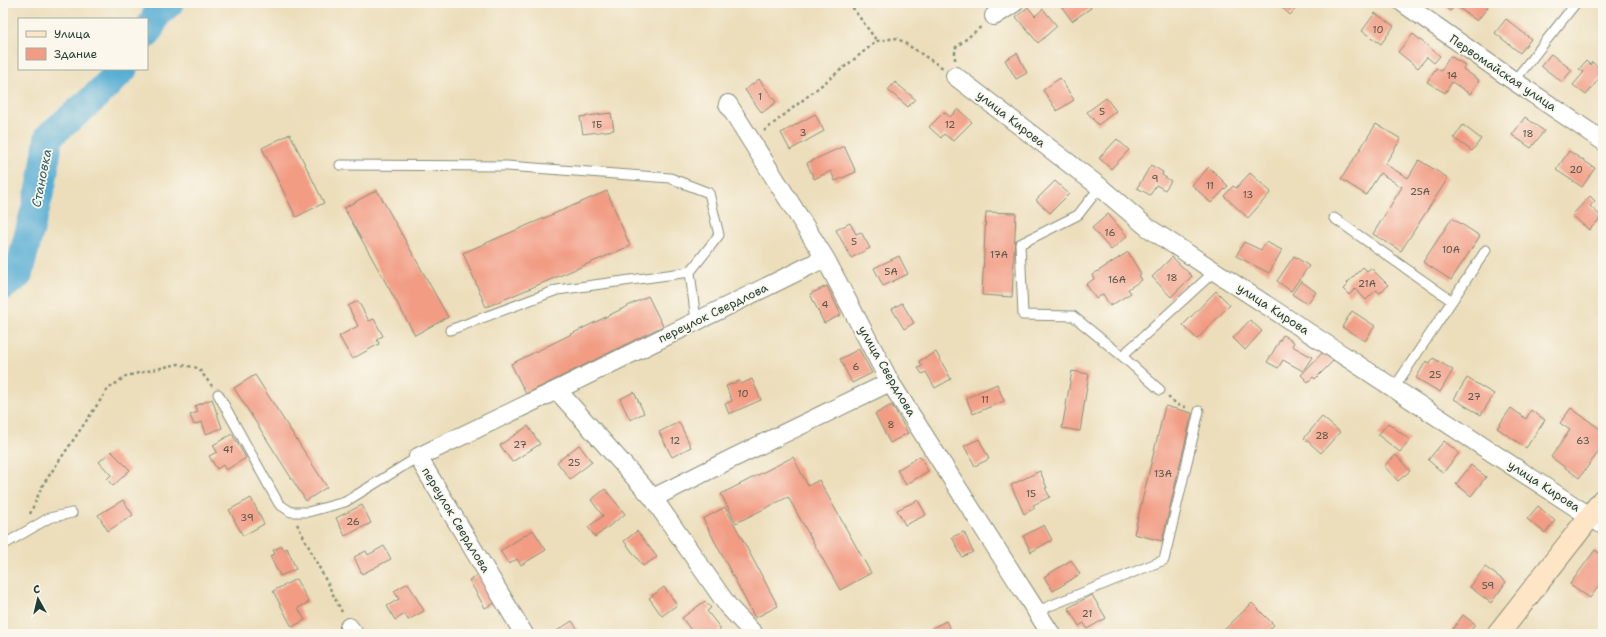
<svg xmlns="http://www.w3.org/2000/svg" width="1606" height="637" viewBox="0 0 1606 637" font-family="'Shantell Sans',sans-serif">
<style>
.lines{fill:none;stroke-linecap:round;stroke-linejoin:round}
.river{stroke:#58add4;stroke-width:29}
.building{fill:#f29c84}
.service-casing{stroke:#868e78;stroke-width:11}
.minor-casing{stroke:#868e78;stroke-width:20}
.secondary-casing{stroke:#868e78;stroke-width:24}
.path{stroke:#868e78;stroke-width:2.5;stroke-dasharray:3 3;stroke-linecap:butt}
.service{stroke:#fff;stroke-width:9}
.minor{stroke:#fff;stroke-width:18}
.secondary{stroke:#fde5c5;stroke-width:22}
.labels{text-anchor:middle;stroke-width:3.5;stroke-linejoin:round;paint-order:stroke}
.number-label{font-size:10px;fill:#545548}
.street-label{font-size:12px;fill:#1f3d34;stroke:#fbf7ec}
.water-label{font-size:13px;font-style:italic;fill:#305f64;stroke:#fbf7ec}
</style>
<rect width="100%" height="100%" fill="#fbf7ec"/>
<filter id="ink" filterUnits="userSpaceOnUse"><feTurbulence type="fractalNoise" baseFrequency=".025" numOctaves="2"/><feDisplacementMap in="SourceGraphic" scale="8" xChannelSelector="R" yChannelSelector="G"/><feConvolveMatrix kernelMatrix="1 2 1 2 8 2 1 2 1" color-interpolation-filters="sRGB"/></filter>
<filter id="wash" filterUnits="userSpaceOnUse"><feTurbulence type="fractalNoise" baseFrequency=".012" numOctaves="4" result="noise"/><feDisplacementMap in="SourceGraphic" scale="16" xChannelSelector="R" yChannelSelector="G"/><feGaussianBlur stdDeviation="0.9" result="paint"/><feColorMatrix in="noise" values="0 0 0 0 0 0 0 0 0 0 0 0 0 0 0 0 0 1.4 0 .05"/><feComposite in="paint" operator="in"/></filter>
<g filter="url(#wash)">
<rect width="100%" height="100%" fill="#ecdebb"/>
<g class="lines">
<path class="river" d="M147 34 157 14 169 3
M3 286 18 275 42 183 49 136 93 99 123 69"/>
</g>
<g id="blocks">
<path class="building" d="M1059 3H1088L1091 8 1072 21Z
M1281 3H1301L1290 15 1279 5Z
M1450 3H1483L1488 7 1477 21 1455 5 1450 11 1446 8Z
M1028 7 1035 16 1043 9 1057 26 1038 43 1016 17Z
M1375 13 1394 26 1381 44 1362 31Z
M1506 19 1531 39 1520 53 1495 33Z
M1413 34 1440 56 1434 63 1427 57 1418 68 1398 52Z
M1017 53 1027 73 1016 79 1005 60Z
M1551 54 1572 70 1562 82 1541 66Z
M1450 56 1465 65 1463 69 1479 80 1470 94 1452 82 1445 93 1427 82 1436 68 1441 71Z
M1586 61 1590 65 1592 62 1603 71V74L1586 95 1573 85 1584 72 1579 69Z
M1060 78 1074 100 1057 111 1043 90Z
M759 79 776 102 762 113 745 90Z
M895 82 915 99 908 107 888 90Z
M1106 98 1116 111 1098 125 1087 112Z
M958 109 972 122 953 141 944 134 941 138 929 127 944 112 950 117Z
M611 113 614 130 583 134 580 117Z
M815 114 824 131 790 150 781 133Z
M1525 117 1544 131 1531 148 1512 135Z
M1376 124 1401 139 1385 164 1408 178 1419 160 1448 178 1401 251 1373 234 1402 187 1380 173 1366 195 1341 179Z
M1463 125 1481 139 1472 151 1454 138Z
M290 134 324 203 296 217 262 148Z
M1117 139 1129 150 1111 169 1099 158Z
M844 146 856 172 835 181 831 171 814 179 807 163Z
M1569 151 1595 168 1582 187 1556 170Z
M1151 165 1163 172 1162 175 1171 181 1165 190 1156 185 1150 195 1137 188Z
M1209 167 1228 186 1211 203 1192 185Z
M1250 173 1271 192 1248 218 1224 196 1233 186 1236 188Z
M1055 181 1069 194 1050 213 1036 200Z
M377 190 448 317 415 335 344 208Z
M607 191 630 246 486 307 463 253Z
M1590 196 1595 201 1590 206 1602 217 1589 230 1572 215Z
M986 212 1016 213 1012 297 982 295Z
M1108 214 1127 236 1111 250 1092 228Z
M1452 218 1480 236 1451 280 1423 262Z
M850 223 856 234 861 232 870 248 851 258 836 230Z
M1244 242 1261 250 1266 242 1282 250 1269 273 1236 256Z
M1128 252 1141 274 1139 275 1142 280 1128 289 1131 293 1110 306 1103 294 1096 299 1086 284 1094 279 1092 275Z
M899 256 908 274 883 286 874 268Z
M1294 256 1309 266 1291 291 1277 281Z
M1172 257 1192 276 1171 297 1152 277Z
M1363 267 1367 271 1371 268 1388 285 1380 293 1376 290 1366 300 1355 289 1349 295 1343 289 1348 284 1347 283Z
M1301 281 1316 292 1307 304 1292 294Z
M827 286 841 315 824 323 810 294Z
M1216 291 1230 305 1197 339 1183 325Z
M648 296 663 326 526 394 511 364Z
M358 301 369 321 374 319 383 336 377 339 379 344 352 359 339 336 358 326 348 306Z
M902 303 914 323 904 329 892 309Z
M1352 311 1375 326 1365 341 1342 327Z
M1250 320 1262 331 1245 350 1233 338Z
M1283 335 1294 342 1292 346 1312 357 1303 371 1283 360 1278 368 1267 362Z
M859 349 872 373 852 383 840 359Z
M936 352 951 379 935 388 926 372 922 374 918 368 922 366 919 361Z
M1323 352 1333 361 1315 379 1313 377 1308 382 1301 375Z
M1433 358 1453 370 1440 392 1416 378 1426 361 1430 363Z
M1072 371 1089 374 1080 431 1062 428Z
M255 375 327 487 306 501 234 388Z
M1467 378 1494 394 1481 415 1454 399Z
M752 379 761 400 729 414 725 404 732 401 726 386 739 381 741 384Z
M997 384 1004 401 973 414 966 398Z
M634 392 644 413 630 420 620 399Z
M212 399 222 428 206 434 202 422 194 425 190 415 198 412 195 406Z
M892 405 908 433 890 443 875 414Z
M1165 406 1192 413 1162 541 1134 534Z
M1511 408 1526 419 1531 410 1545 420 1526 448 1497 428Z
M1571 408 1603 431V452L1600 450 1579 478 1551 457 1570 430 1560 423Z
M1322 417 1340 432 1321 453 1304 438Z
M679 422 691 447 672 457 659 432Z
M1388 423 1410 440 1400 452 1378 435Z
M528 426 540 444 512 462 500 445Z
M232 434 246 458 226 470 223 465 217 469 209 456 217 452 213 445Z
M979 439 989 459 975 466 964 446Z
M1444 441 1459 453 1443 473 1428 460Z
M579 445 592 462 570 479 557 462Z
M111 451 130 470 113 486 107 479 111 475 99 462Z
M1396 455 1410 471 1398 481 1384 466Z
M920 456 928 471 906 485 897 470Z
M793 457 808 486 819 480 871 573 840 590 788 497 736 523 721 494Z
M1471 465 1486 477 1471 496 1456 484Z
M1040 471 1047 488H1045L1050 497 1033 505 1035 508 1024 514 1011 485Z
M605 489 625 514 595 537 588 527 603 516 591 500Z
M251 498 264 524 243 536 229 510Z
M123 500 133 515 108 531 98 515Z
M918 500 926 515 905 525 897 510Z
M362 505 371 523 345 536 336 518Z
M1538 506 1555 521 1545 533 1527 519Z
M725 507 778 606 755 618 703 519Z
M1044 525 1052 540 1031 552 1023 536Z
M533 530 546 550 521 565 517 559 509 564 500 551Z
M637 531 657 557 643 566 624 541Z
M964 532 973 552 962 557 952 537Z
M282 546 284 550 287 548 296 569 280 576 270 556 275 554 273 550Z
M384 546 391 559 362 574 354 557 366 551 368 555Z
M1595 550 1603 556V580L1590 598 1570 584Z
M1071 560 1080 574 1053 591 1044 577Z
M1485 567 1506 582 1491 603 1470 587Z
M481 574 497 602 485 608 469 580Z
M296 579 309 602 298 608 305 620 292 627 273 591Z
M408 583 424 611 408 620 405 614 395 620 387 606 399 599 394 591Z
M664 587 677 605 662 616 649 598Z
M1092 595 1106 618 1087 629 1084 623 1079 626 1068 608Z
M705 601 711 608 707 611 721 629 715 634H694L682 618Z
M1252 603 1274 625 1265 634H1220Z
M1463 615 1475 624 1468 634H1449Z
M572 621 581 634H552Z
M946 621 953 634H933L930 629Z"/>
</g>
</g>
<g filter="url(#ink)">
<use href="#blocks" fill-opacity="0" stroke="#868e78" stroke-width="1"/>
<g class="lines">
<defs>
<path id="service" d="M1514 81 1576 3
M340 165 507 166 670 178 709 193 719 235 690 272 696 321
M1100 187 1078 215 1020 244 1023 315 1073 316 1122 356
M1334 218 1452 301
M450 330 557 290 690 272
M1394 388 1486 250
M1160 390 1122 356 1215 271
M218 394 279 504 291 512H308L345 502 418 457
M3 545 49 518 72 513
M1037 611 1164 560 1199 411"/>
<path id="minor" d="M1403 3 1514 81 1603 141
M994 16 1014 3
M955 76 1100 187 1147 227 1603 525
M728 104 825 258 890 382 1051 634
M557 390 653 498 728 606 754 634
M653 498 733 458 890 382
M349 627 354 634
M524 634 418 457 557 390 825 258"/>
<path id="secondary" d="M1498 634 1603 500"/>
</defs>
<use href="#service" class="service-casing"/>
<use href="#minor" class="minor-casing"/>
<use href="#secondary" class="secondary-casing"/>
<path class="path" d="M849 3 877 41
M955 60V48L982 26
M764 131 877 41 897 38 943 68
M1168 397 1178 405 1188 408
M30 514 42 486 108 389 126 376 178 364 198 368 212 386
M297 524 342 612"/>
<use href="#service" class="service"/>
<use href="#minor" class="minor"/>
<use href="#secondary" class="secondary"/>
</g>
</g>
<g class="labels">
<g class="number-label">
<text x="1378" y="33">10</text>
<text x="1452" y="79">14</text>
<text x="760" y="100">1</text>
<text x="1102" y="115">5</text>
<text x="597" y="128">1Б</text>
<text x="950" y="128">12</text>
<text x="803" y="136">3</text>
<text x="1528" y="137">18</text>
<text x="1576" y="173">20</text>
<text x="1155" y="182">9</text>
<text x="1210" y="189">11</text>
<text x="1420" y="195">25А</text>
<text x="1248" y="198">13</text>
<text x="1110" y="236">16</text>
<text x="854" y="245">5</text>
<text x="1451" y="253">10А</text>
<text x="999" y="258">17А</text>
<text x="891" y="275">5А</text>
<text x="1172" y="281">18</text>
<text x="1117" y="283">16А</text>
<text x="1367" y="287">21А</text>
<text x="825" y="308">4</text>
<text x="856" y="370">6</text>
<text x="1435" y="378">25</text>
<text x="743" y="397">10</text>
<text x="1474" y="400">27</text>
<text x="985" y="403">11</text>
<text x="891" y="428">8</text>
<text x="1322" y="439">28</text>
<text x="675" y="444">12</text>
<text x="1583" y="444">63</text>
<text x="520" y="448">27</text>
<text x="228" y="453">41</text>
<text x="574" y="466">25</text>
<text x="1163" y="477">13А</text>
<text x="1031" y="497">15</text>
<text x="247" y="521">39</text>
<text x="353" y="525">26</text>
<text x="1488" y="589">59</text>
<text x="1087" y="617">21</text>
</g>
<g class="street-label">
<text transform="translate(1503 73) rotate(34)" y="4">Первомайская улица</text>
<text transform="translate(1011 119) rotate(38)" y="4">улица Кирова</text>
<text transform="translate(1273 309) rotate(33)" y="4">улица Кирова</text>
<text transform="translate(713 313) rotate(-26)" y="4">переулок Свердлова</text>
<text transform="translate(887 371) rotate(60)" y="4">улица Свердлова</text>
<text transform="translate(1544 486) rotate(33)" y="4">улица Кирова</text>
<text transform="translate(456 520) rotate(59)" y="4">переулок Свердлова</text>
</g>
<g class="water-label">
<text transform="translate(41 178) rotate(-79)" y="5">Становка</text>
</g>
</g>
<rect width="1606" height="637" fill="none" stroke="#fbf7ec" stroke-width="16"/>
<rect x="18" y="18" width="130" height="52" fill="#fbf7ec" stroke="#a3ada2"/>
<rect x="26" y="31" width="20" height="6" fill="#fde5c5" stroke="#a3ada2"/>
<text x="54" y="38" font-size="12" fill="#1f3d34">Улица</text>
<rect x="26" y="48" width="20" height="12" fill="#f29c84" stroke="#a3ada2"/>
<text x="54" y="58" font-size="12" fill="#1f3d34">Здание</text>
<g transform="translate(38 599) rotate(352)" stroke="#fbf7ec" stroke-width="3" paint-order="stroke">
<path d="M0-3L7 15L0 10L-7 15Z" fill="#1f3d34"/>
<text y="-6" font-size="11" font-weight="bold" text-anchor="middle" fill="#1f3d34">С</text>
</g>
</svg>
